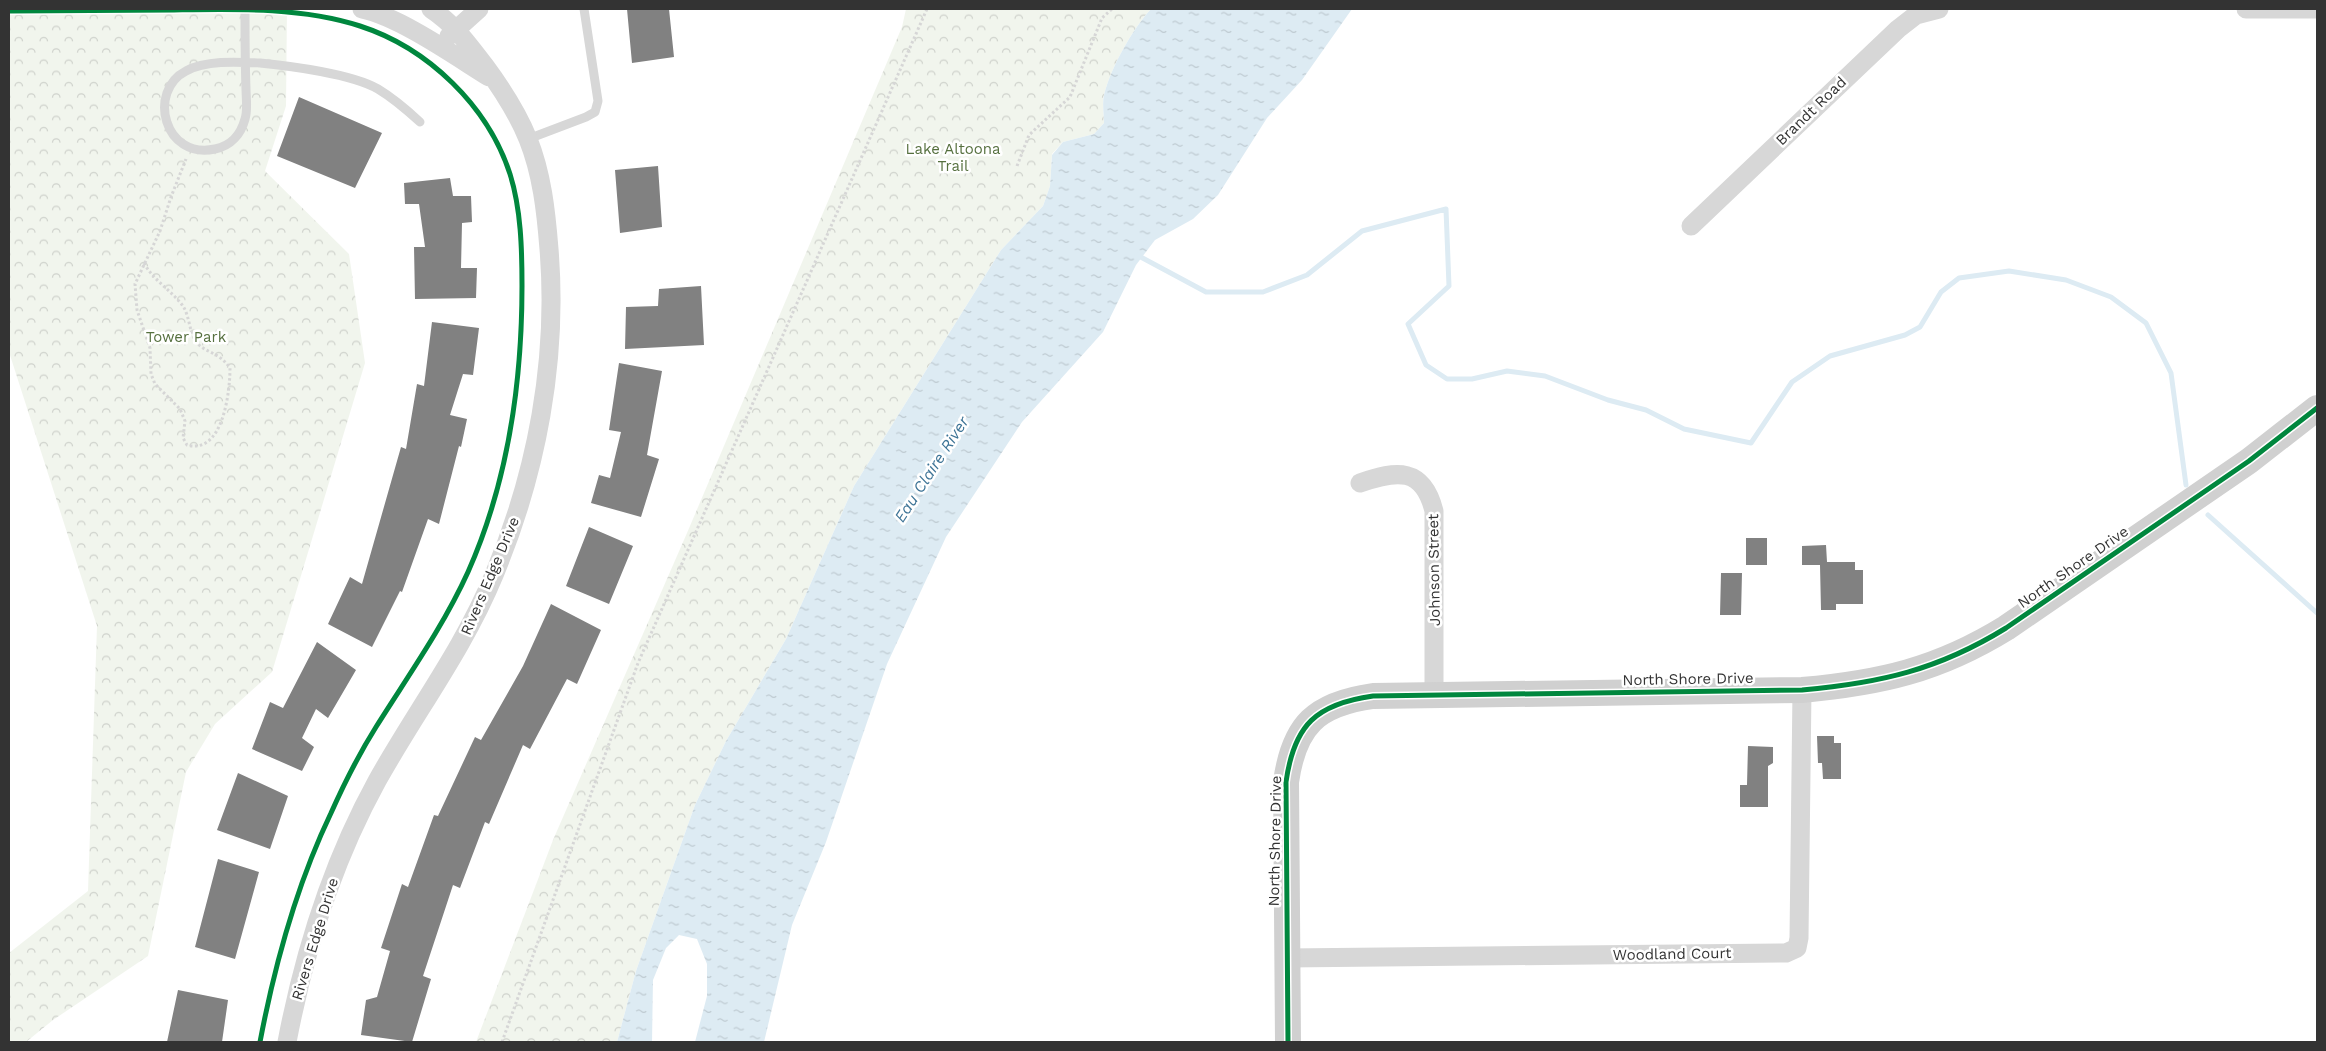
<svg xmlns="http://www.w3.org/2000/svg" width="2326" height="1051" viewBox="0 0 2326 1051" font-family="'Work Sans',sans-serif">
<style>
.park{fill:url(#park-crowns)}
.water{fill:url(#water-ripples)}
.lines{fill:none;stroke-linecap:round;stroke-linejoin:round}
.stream{stroke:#ddebf3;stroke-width:5}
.building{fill:#818181}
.path{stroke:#d6d6d6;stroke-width:3;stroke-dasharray:2.5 2.5;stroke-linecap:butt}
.lane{stroke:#d7d7d7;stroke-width:9}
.street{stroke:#d7d7d7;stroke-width:19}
.secondary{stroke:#d0d0d0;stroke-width:26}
.cycleway-casing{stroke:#fff;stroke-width:8}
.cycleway{stroke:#00873e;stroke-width:5}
.labels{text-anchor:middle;stroke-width:5;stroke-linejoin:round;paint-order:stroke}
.street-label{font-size:15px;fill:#333;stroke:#fff}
.park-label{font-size:15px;fill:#56703f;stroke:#fff}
.water-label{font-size:16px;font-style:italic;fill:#3f7597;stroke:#fff}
</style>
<defs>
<pattern id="park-crowns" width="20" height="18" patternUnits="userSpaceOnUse" patternTransform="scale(1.25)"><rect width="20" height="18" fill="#f1f5ed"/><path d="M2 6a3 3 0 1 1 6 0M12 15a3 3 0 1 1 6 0" fill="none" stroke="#cfd2cc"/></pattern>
<pattern id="water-ripples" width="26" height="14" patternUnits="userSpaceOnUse" patternTransform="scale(1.25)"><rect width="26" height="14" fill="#ddebf3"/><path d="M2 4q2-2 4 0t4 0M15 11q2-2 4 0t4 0" fill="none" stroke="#becad1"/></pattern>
</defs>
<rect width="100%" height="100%" fill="#fff"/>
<path class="park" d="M9 9H287L286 106 265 171 349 254 365 363 272 672 215 724 186 772 148 956 53 1020 26 1042H9V953L88 891 97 626 9 352Z
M906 9H1151C1132 30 1111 67 1104 95 1102 103 1104 114 1104 123L1094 134 1063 142 1052 154 1050 186 1043 206 1001 250 854 486 786 639 726 741 695 805 636 971 617 1042H476L553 840 687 533 902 27Z"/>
<path class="water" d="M1151 9H1352L1302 80 1267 118 1218 195 1193 219 1155 240 1136 265 1103 332 1022 422 946 537 887 664 826 842 792 925 764 1042H695L707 996V964L697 939 679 935 666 948 653 980 652 1042H617L636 971 695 805 726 741 786 639 854 486 1001 250 1043 206 1050 186 1052 155 1063 142 1094 134 1104 123C1104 114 1102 104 1104 95 1111 67 1132 30 1151 9Z"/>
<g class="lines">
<path class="stream" d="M1137 255 1206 292H1263L1307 275 1362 231 1446 209 1449 286 1408 324 1426 365 1447 379H1472L1507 371 1545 376 1608 400 1646 410 1684 429 1751 443 1792 382 1830 356 1905 335 1920 327 1941 292 1959 278 2009 271 2066 280 2111 297 2146 323 2171 373 2186 485
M2208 515 2317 613"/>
</g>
<path class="building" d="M627 9H669L674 57 632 63Z
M299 97 382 133 355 188 277 156Z
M658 166 662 227 620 233 615 170Z
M450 178 453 196H471L472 222 462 223 461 268H477L476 298 415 299 414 247H425L419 204H405L404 183Z
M701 286 704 345 625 349 626 307 658 306 659 289Z
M432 322 479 328 473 375 463 374 450 415 467 419 461 447 459 446 439 524 428 519 402 592 400 591 372 647 328 624 350 577 362 584 401 447 406 449 417 384 424 386Z
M619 363 662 371 647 455 659 459 641 517 591 503 599 475 610 478 621 432 609 430Z
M589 527 633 546 609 604 566 586Z
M1746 538H1767V565H1746Z
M1826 545 1827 562H1855V570H1863V604H1836V610H1821L1820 565H1802V546Z
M1721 573H1742L1741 615H1720Z
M551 604 601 630 577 684 567 679 530 749 523 745 489 824 485 822 460 888 453 885 423 976 431 979 412 1042 361 1035 366 1000 377 997 390 951 381 948 402 884 408 887 434 815 438 816 475 737 481 740 523 666Z
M317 642 356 670 328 718 316 709 302 738 314 747 302 771 252 749 270 702 283 708Z
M1817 736H1834V743H1841V779H1823L1822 763H1818Z
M1748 746 1773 747V763L1768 766V807H1740V785H1747Z
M238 773 288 796 270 849 217 830Z
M218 859 259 872 235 959 195 947Z
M178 990 228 1000 222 1042H167Z"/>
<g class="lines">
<path class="path" d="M1017 166 1029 135 1070 97 1102 18 1112 9
M144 263C153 280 171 290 183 306 190 317 189 333 197 343 206 353 219 352 230 368 230 392 223 455 187 445L183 438 185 421 180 409 155 384 151 374 150 348 137 310 135 284 160 231 171 197 186 159
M502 1042 638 663 927 9"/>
<path class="lane" d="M245 9C245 36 245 62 246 89 246 98 248 110 245 119 241 134 231 146 215 149 164 160 147 91 186 71 206 60 238 62 260 63 291 66 352 74 378 89 393 98 407 110 420 122
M528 139 586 117 595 112 598 101 584 9"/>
<path class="street" d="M362 9C400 17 455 56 489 77
M2246 9H2317
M449 36 479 9
M1691 226 1898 29 1916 15 1939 9
M1360 483C1397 470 1423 467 1434 511V694
M1287 958 1786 953 1797 948 1799 938 1802 690
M287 1042C304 953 333 861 377 781 416 711 463 650 494 575 537 472 558 360 549 249 546 211 542 174 528 139 517 112 502 89 485 66 468 44 454 24 431 9"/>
<path class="secondary" d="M1288 1042 1286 782C1294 725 1316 704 1373 696L1802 690C1880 683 1938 670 2006 628L2249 461 2317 408"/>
<defs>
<path id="cycleway" d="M9 11C64 11 119 10 174 10 236 9 301 7 360 26 428 48 488 106 510 174 521 209 522 249 522 286 522 383 508 482 468 572 443 627 408 676 376 727 359 754 344 784 331 813 296 886 275 963 260 1042
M1288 1042 1286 782C1294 725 1316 704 1373 696L1802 690C1880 683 1938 670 2006 628L2249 461 2317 408"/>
</defs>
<use href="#cycleway" class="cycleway-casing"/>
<use href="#cycleway" class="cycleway"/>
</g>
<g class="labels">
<g class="street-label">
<text transform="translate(1811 111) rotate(-44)" y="5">Brandt Road</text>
<text transform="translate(2073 567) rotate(-35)" y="5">North Shore Drive</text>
<text transform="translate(1434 570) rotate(-91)" y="5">Johnson Street</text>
<text transform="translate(490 576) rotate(-67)" y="5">Rivers Edge Drive</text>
<text transform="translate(1688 679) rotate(-1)" y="5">North Shore Drive</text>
<text transform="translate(1275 841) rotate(-89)" y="5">North Shore Drive</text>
<text transform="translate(315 939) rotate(-73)" y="5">Rivers Edge Drive</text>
<text transform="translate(1672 954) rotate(-1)" y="5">Woodland Court</text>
</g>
<g class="park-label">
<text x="953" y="154">Lake Altoona<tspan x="953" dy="17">Trail</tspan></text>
<text x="186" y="342">Tower Park</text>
</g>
<g class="water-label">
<text transform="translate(931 469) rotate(-57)" y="6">Eau Claire River</text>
</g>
</g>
<rect width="2326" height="1051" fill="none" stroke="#333333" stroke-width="20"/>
</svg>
